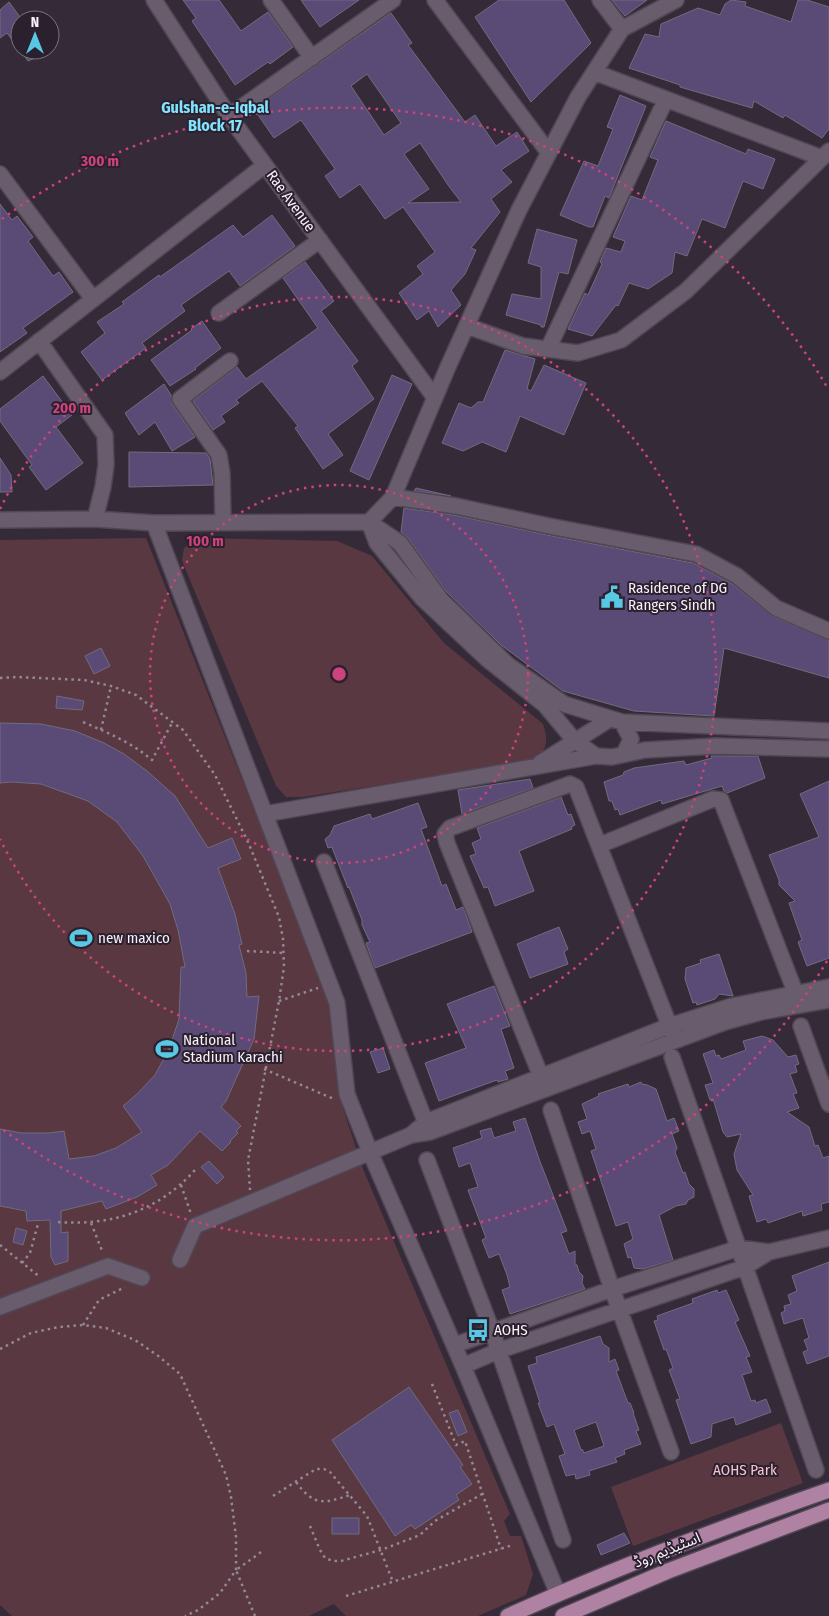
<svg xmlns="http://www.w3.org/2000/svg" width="829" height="1616" viewBox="0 0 829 1616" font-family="'Fira Sans Condensed','Noto Sans Arabic',sans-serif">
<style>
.green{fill:#593841}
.building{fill:#594a76;stroke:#716c7e;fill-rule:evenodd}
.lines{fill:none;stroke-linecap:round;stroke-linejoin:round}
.minor-casing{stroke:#514754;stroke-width:18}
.major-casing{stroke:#514754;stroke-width:18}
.path{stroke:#928995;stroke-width:2.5;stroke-dasharray:2.5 4;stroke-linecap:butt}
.minor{stroke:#695c6c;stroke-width:15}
.major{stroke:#af81a2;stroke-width:15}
.ring{fill:none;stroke:#cd437b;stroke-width:2.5;stroke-dasharray:2.5 5}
.labels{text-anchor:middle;stroke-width:4;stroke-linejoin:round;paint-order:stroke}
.street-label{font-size:15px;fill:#f8f0fa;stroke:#2b202d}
.poi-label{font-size:15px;fill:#f8f0fa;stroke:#2b202d;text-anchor:start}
.park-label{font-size:15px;fill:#f6c2d0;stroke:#2b202d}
.neighbourhood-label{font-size:16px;font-weight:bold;fill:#80e4fe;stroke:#2b202d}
.centre{fill:#cd437b;stroke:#2b202d;stroke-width:2.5}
.ring-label{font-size:15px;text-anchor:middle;font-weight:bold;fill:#cd437b;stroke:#2b202d;stroke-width:4;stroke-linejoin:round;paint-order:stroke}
</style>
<rect width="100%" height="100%" fill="#352a38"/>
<path class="green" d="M146 538 330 1001 339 1096 363 1169 510 1514 504 1521 510 1536H521L533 1574 526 1595 478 1616H346L334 1604 309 1616H12L0 1605V540Z
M198 538 337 541 372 556 444 643 543 724C548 740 548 748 536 760L303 797H286L276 786 182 561 184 548Z
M781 1423 803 1483 633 1546 611 1487Z"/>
<path class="building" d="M183 0H219L241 31 268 12 293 47 270 64 268 62 235 85 192 21 196 18Z
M301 0H359L320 27Z
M499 0H564L591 43 531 102 475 17Z
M612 0H647L625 16Z
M731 0 746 2 745 6 791 22 798 0H807L829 7V129L822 138 785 115 783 118 754 101 752 108 680 87V85L629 68 645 34 659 37 661 24 698 8 720 15 725 4Z
M9 2 20 17V50L7 33 0 38V10Z
M391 13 412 43 408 45 465 122 475 115 496 146 517 132 529 151 501 170 512 182 491 199 500 212 471 248 476 250 465 274 451 290 461 305 438 327 429 311 417 320 399 293 423 274 417 266 435 252 403 207 385 219 360 184 340 198 325 176 335 169 301 120 274 138 254 109ZM367 74 401 123 384 135 351 86ZM420 143 448 185 461 202 408 203 429 189 404 154Z
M20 50H53L28 61Z
M620 95 646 106 609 198 605 196 593 227H589L560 215 584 161 598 166 613 129 607 127Z
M666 121 746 154 748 149 775 159 763 189 743 181 725 228 702 219 687 256 675 252 672 273 648 289 629 283 618 306 616 305 592 336 568 329 585 293 588 295 602 264 600 262 606 248 621 252 625 241 613 237 631 196 642 200 658 160 650 157Z
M0 204 12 220 17 216 33 237 28 241 53 276 59 272 73 292 23 328 27 333 0 352Z
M272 215 295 246 240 286 229 271 181 305 185 311 142 343 146 348 102 380 81 352 105 333 97 322 124 304 122 302 159 275 160 277 233 225 243 237Z
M537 229 577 240 568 274 559 272 544 327H541V325L506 315 512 294 541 299V267L528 263Z
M305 262 334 301 321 311 358 361 352 366 374 399 328 434 343 455 323 469 295 428 298 426 262 381 236 400 239 403 221 416 225 422 213 430 193 401 237 367 246 379 318 328 283 278Z
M202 321 221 348 195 368 196 369 170 386 151 360 192 330 191 329Z
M505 350 535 359 527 389 531 391 544 365 586 383 564 435 520 416 506 452 482 442 463 451 442 443 459 403 471 408 478 402H483Z
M392 375 412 384 369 480 350 471Z
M43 376 72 415 56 427 83 463 46 490 29 467 32 465 0 421V409Z
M164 384 171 395 172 404 195 437 172 451 155 422 139 435 125 413Z
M129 452 206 453 210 459 213 485 129 487Z
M0 458 11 475 12 492H0Z
M416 488 451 496 414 491Z
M404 508 454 515 547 535 693 563 732 584 772 616 829 640V678L724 648 714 716 634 711 563 691 501 645 445 590 408 538 401 532Z
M101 648 110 666 94 674 85 656Z
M57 696 84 701 82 710 56 708Z
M0 723 41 724 75 731 104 743 124 754 147 771 175 796 208 848 232 838 241 859 218 868 235 914 240 936 242 944 239 945 246 973 247 997 259 996 254 1039 226 1101 221 1107 241 1126 236 1131 238 1133 230 1141 231 1142 222 1151 200 1131 168 1165 151 1175 157 1185 137 1197 106 1209 102 1201 61 1211V1233L68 1232V1261L55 1265 51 1257 50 1220 27 1221 26 1211 0 1206V1129L21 1133H49L64 1131 69 1159 94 1156 116 1148 142 1132 123 1106 137 1094 155 1075 169 1049 179 1019 181 967H185L178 930 170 904 143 856 117 822 88 801 41 784 12 782 0 783Z
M711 756H758L765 778 727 793 724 791 722 786 662 804 661 800 620 815 618 809 615 810 612 801H609L604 782 623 775 624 772 634 768 684 761 686 765 712 758Z
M530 779 533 788 462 814 458 790Z
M829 781V958L807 966 798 942 802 940 789 903 795 901 779 885V880L769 855 819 837 800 794Z
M561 797 568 815 571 814 575 825 571 827 572 829 519 851 534 891 495 906 488 887 484 888 470 856 476 854 472 843 481 839 477 828Z
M418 803 427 827 421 829 442 886 446 884 456 910 463 907 472 932 375 968 366 943 370 942 362 925V920L349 887 348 888 333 850 332 847 328 848 325 839 330 835 334 826 370 814 372 819Z
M559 927 568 949 564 952 568 964 530 978 517 944Z
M719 954 733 996 719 994 715 999 697 1005 696 1002 693 1003 685 979 686 968 701 963 700 960Z
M494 986 510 1026 501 1029 514 1068 505 1071 508 1079 498 1082 497 1080 439 1101 425 1063 466 1048 447 1004Z
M762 1036 773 1040 788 1057 796 1055 799 1064 795 1065 797 1072 790 1074 797 1093 793 1094 799 1108 787 1112 809 1127 815 1146 818 1145 823 1158 829 1156V1202L821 1204 822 1210 803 1216 802 1211 768 1223 766 1219 757 1222 749 1196 753 1195 737 1170 734 1154 741 1134 727 1137 723 1132 713 1099 710 1100 705 1085 713 1083 703 1054 714 1050 716 1056 719 1055 721 1059 746 1050 743 1041Z
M383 1048 390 1069 378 1073 370 1052Z
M641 1082 642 1084 647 1085 656 1089 667 1121 674 1118 679 1131 672 1134 677 1148 675 1152 683 1173 685 1172 689 1184 694 1189V1197L688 1200 686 1204 676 1206 659 1215 673 1260 643 1269 634 1268 631 1257 628 1258 624 1244 633 1239 628 1222 616 1226 591 1151 596 1149 590 1131 582 1134 578 1122 587 1119 582 1104 599 1096 598 1094 628 1084 629 1087Z
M525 1118 539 1159 567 1231 561 1233 569 1254 575 1251V1264L577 1265 579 1272 583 1276 582 1283 585 1289 510 1314 502 1290 510 1287 507 1275 499 1254 489 1258 482 1240 486 1238 468 1190 478 1187 470 1163 459 1167 453 1148 482 1138 480 1131 491 1128 494 1138 516 1131 513 1122Z
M209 1161 224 1177 217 1184 201 1167Z
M16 1228 27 1231 23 1245 13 1242Z
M829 1262V1356L807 1364 803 1352 808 1350 804 1340 809 1338 803 1318 784 1324 781 1313 785 1311 784 1306 791 1304 788 1295 797 1291 792 1276Z
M717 1290 718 1293 726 1290 739 1320 735 1322 750 1356 746 1357 752 1372 742 1375 751 1401 755 1400 756 1403 766 1399 771 1412 736 1425 734 1417 712 1424 711 1437 691 1444 676 1400 680 1399 669 1370 673 1368 666 1349 664 1350 654 1321 658 1320 657 1316 693 1303 692 1299Z
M600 1336 603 1344 609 1348V1362L615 1359 619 1370 616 1371 628 1403H630L634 1413H633L639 1430 636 1431 641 1444 624 1450 625 1454 615 1458 617 1462 589 1471 590 1475 576 1479 575 1474 566 1476 559 1456 565 1454 554 1424 547 1427 538 1403H540L528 1366 537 1363 536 1357ZM596 1422 604 1446 584 1453 582 1449 581 1450 574 1430Z
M409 1387 463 1465 460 1467 472 1484 456 1495 459 1500 415 1529 411 1525 395 1536 332 1440Z
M458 1410 467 1432 458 1436 449 1413Z
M332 1518H359V1534H332Z
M624 1533 630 1543 601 1555 597 1545Z"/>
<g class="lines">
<defs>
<path id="minor" d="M154 0 229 116 435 398
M271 0 312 58
M435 0 549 153
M600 0 622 29
M594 72 822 158
M229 116 393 0
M0 174 93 299
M219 313 320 240
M467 326 523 346 578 353 621 340 686 291 829 151
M39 341 105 435 106 465 103 487 95 519
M548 349 666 99
M0 372 265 165
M393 497 456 506 549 526 696 554 737 576 776 608 829 631
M0 520 95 519 154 523 369 522 400 543 441 600 508 665 564 704 622 722 829 731
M223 522 222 473 219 455 180 399 230 361
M369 522 393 497 447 369 519 210 578 97 622 29 676 0
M369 522 377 543 422 598 487 659 545 705 574 740 596 756 612 757 645 750 716 746 829 749
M154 523 337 1003 347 1094 370 1152 463 1366 558 1594
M622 722 631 739 624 754
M540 763 610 719
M265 814 596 756
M600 845 713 799 721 800 799 1002
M324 862 429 1131
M801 1026 829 1104
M672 1057 816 1470
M546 1089 447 843 445 834 450 828 570 784 576 787 675 1040
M551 1110 612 1289 671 1452
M412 1134 426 1122 669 1026 732 1006 829 987
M427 1160 492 1331 563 1540
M180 1260 195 1226 411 1135 430 1132 725 1022 761 1012 829 1000
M0 1307 108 1266 142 1278
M455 1345 612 1289 739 1248 769 1252
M463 1366 498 1351 745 1267 769 1252 829 1238"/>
<path id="major" d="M508 1616C613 1569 720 1528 829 1490
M563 1616 668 1571 829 1510"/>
</defs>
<use href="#minor" class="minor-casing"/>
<use href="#major" class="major-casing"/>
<path class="path" d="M0 678 17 677 84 680 111 686 136 695 183 730 215 775 248 842 279 917 283 939 284 967 279 1001 248 1160 250 1190
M83 722C108 733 131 742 152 760L172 723
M101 730 111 686
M247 951 284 953
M279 1001 318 988
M264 1069 334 1099
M181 1185 191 1214
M58 1222C112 1226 158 1211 195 1170
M91 1223 103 1253
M0 1245 40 1277
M22 1263 30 1253 38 1224
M83 1325 99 1300 125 1287
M0 1349 31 1333 59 1327 83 1325 106 1328 135 1340 157 1355 180 1374 226 1475 231 1497 236 1537V1570L220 1593 198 1610 185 1616
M432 1384 456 1445 465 1441 501 1549
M296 1482C314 1506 323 1504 350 1495
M273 1496 316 1469H324L330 1472 367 1516 393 1582
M310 1526 320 1550 325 1558 333 1561H341L381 1550 420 1535 435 1521 482 1494
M346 1596 513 1545
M255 1616 236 1570 264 1550"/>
<use href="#minor" class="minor"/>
<use href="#major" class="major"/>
</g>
<g class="ring">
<circle cx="339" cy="674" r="189"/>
<path d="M0 509A377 377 0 1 1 0 839"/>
<path d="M827 961A566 566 0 0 1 2 1129M2 219A566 566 0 0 1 827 387"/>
</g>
<defs>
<symbol id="civic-bare" viewBox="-9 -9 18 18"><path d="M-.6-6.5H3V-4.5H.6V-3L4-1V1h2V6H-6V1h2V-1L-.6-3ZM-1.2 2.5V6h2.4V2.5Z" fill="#59c8e4" stroke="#2b202d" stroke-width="2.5" paint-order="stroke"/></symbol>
<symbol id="stadium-bare" viewBox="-9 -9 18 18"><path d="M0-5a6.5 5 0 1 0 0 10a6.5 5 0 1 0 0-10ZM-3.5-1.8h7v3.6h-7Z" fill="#59c8e4" stroke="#2b202d" stroke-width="2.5" paint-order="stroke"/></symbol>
<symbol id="bus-bare" viewBox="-9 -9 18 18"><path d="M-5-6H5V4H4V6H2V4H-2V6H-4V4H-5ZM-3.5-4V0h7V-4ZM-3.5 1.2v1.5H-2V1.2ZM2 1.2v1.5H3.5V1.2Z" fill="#59c8e4" stroke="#2b202d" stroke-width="2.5" paint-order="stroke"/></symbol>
</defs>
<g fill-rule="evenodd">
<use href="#civic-bare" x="596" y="581" width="32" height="32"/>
<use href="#stadium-bare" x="65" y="922" width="32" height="32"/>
<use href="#stadium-bare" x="151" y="1033" width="32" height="32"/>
<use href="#bus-bare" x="462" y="1314" width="32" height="32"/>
</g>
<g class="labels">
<g class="street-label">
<text transform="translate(291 201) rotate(54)" y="5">Rae Avenue</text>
<text transform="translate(667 1550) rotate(-22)" y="5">اسٹیڈیم روڈ</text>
</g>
<g class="poi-label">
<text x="628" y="593">Rasidence of DG<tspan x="628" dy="17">Rangers Sindh</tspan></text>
<text x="98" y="943">new maxico</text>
<text x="183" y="1045">National<tspan x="183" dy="17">Stadium Karachi</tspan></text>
<text x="494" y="1335">AOHS</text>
</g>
<g class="park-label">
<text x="745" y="1475">AOHS Park</text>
</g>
<g class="neighbourhood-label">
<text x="215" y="113">Gulshan-e-Iqbal<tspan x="215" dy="18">Block 17</tspan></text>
</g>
</g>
<circle cx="339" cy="674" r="8" class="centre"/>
<g class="ring-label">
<text x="100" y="166">300 m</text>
<text x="72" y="413">200 m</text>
<text x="205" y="546">100 m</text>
</g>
<g transform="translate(35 35)"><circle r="24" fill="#2b202d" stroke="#7d737f"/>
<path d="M0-4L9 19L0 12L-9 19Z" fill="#59c8e4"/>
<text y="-8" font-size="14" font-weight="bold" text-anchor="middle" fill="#f8f0fa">N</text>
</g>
</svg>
